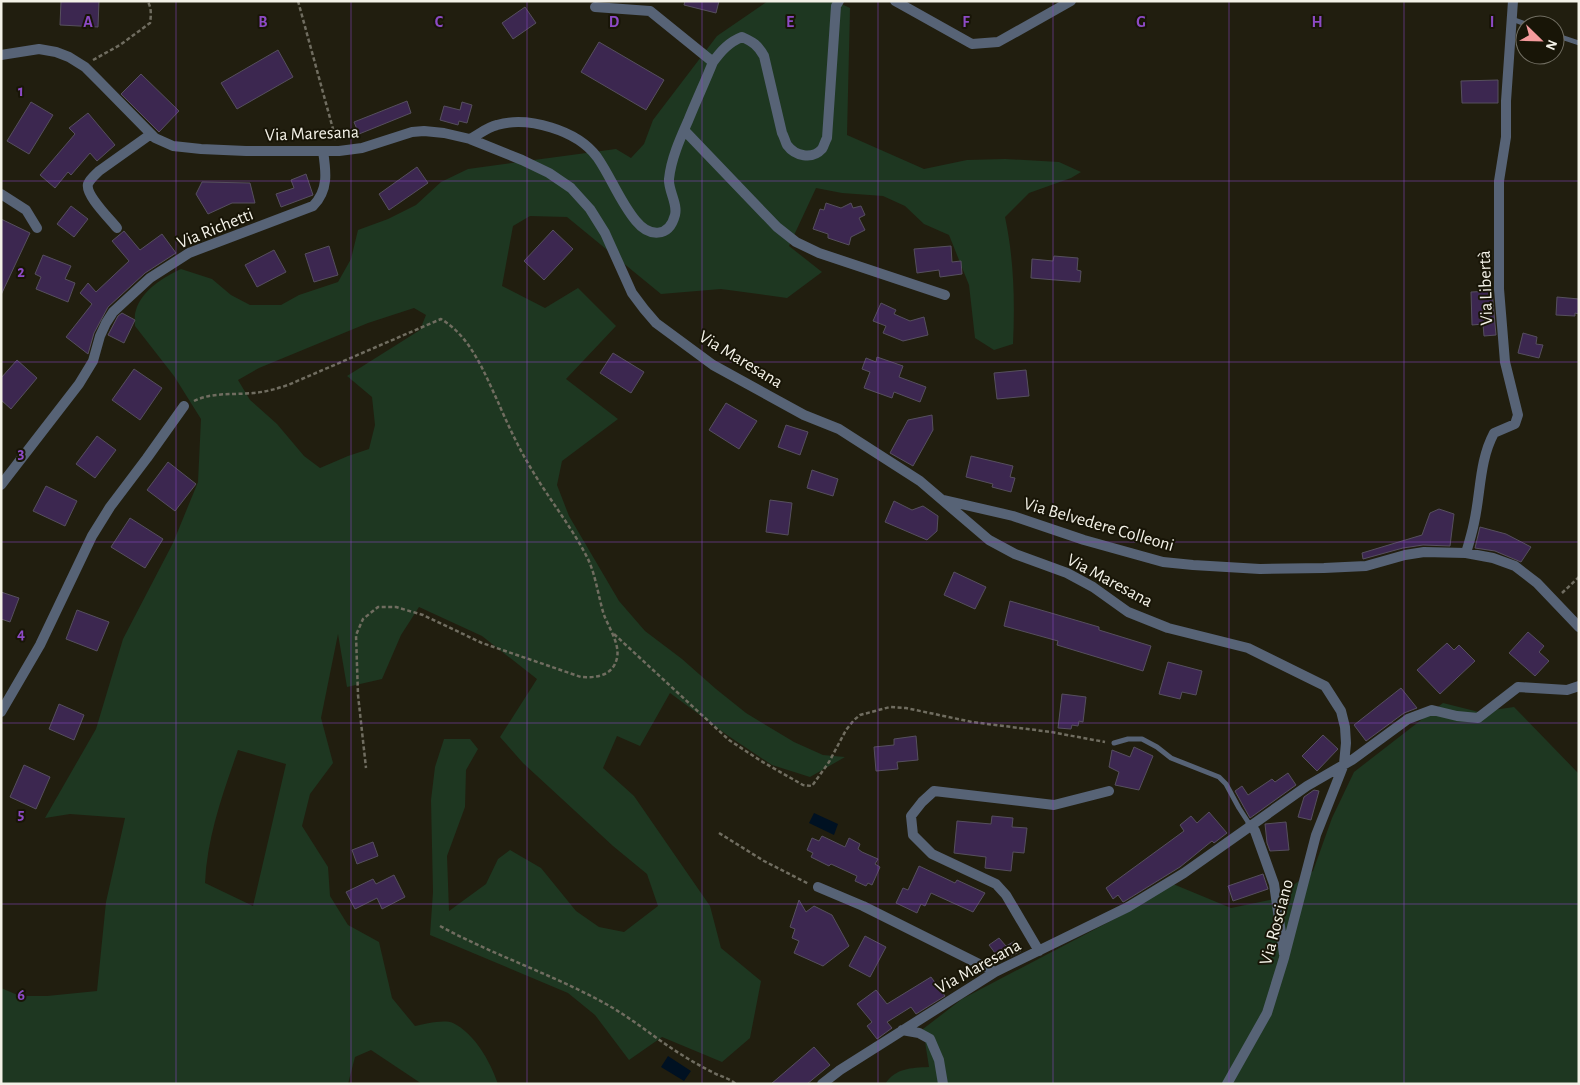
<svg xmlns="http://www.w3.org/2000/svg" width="1580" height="1085" viewBox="0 0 1580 1085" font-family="'Alegreya Sans',sans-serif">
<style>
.green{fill:#1e3721;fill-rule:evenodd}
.water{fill:#012}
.building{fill:#3c2750;stroke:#564f5e}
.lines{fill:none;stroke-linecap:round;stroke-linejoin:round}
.path{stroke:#706d60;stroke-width:2.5;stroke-dasharray:4 2.5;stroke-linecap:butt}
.lane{stroke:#576376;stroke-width:5}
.street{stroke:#576376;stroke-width:10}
.grid{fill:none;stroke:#8d4ac5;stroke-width:1;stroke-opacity:0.55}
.labels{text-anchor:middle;stroke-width:4;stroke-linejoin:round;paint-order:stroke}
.street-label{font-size:18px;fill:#f3f1e7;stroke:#181507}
.grid-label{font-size:16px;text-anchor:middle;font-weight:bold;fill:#8d4ac5;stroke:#181507;stroke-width:4;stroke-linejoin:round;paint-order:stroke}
</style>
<rect width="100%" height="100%" fill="#211e0f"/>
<path class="green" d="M768 1H835L850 8 847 135 924 169 967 160 1005 159 1059 162 1081 172 1071 178 1029 193 1005 217C1014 259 1015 302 1013 344L994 350 975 338 969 285 949 235 924 224 905 206 883 196 842 193 816 188 789 246 822 272 787 298 721 289 661 294 567 217 530 216 513 226 502 286 545 308 578 288 616 326 566 379 618 419 562 461 557 485 569 516 619 601 645 631 682 659 716 689 746 713 794 742 823 755 845 757 810 777 772 765 727 735 670 693 640 746 617 736 603 768 634 796 710 906 721 948 761 981 750 1038 722 1062 662 1037 629 1060 595 1015 568 993 430 935 433 892 431 800 435 767 444 739H470L478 749 466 770 465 807 447 856 449 911 486 884 498 859 510 850 541 868 576 911 599 927 624 932 658 906 647 874 613 846 523 763 500 737 537 679 482 636 419 607 401 635 382 679 347 687 338 634 321 718 333 763 310 794 302 826 328 867 330 896 348 925 379 942 392 998 415 1026C424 1024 444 1019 453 1023 475 1034 490 1061 498 1084H422L371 1050 355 1057 348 1084H1V988L20 996H47L97 991 106 902 125 818 70 814 45 818 96 729 123 639 173 543 198 482 201 419 174 376 135 326C135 321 134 315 136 310 142 290 164 277 181 269L212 279 231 295 250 305H281L299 295 338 282 351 259 358 230 388 219 416 205 441 182 468 169 616 149 631 158 644 144 653 120 717 36ZM414 308 426 315 420 330 347 376 372 397 375 425 369 449 348 456 320 468 304 456 277 424 250 400 238 380 259 368 368 323ZM238 750 286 764 253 906 205 883C207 837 223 793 238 750Z
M1443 703 1479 712 1514 707 1579 774V1084H885C896 1068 910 1068 929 1067L923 1029 962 999 1124 914 1173 884 1231 908 1274 899 1313 871 1332 818 1354 772Z"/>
<path class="water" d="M814 813 838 824 834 835 809 823Z
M668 1056 691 1071 684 1081 661 1067Z"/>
<path class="building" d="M61 1H99L98 27 60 25Z
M685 1H719L716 13 684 5Z
M525 7 536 23 513 39 502 23Z
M599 42 664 80 646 110 581 72Z
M278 50 293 77 237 109 221 83Z
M141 74 179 111 159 132 121 94Z
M1498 80V103H1462L1461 81Z
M407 101 411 113 359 134 354 122Z
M31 102 53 115 29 154 7 141Z
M462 102 472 105 467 123 459 121 458 125 440 120 444 106 460 110Z
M88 113 115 145 97 161 90 153 71 175 68 172 55 188 40 175 75 134 69 128Z
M417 167 428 183 389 210 379 194Z
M306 174 313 195 281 207 276 194 294 188 291 180Z
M202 182 250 183 255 203H232L208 214 196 194Z
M826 203 841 208 851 203 853 208 861 206 865 215 859 218 865 230 851 237 849 245 828 238V234L813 229 820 209 824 210Z
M71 206 88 219 74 237 57 224Z
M1 219 30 233 1 295Z
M553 230 573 249 544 280 524 261Z
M124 231 140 250 162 234 176 253 145 273 108 307 94 333 88 354 66 337 92 304 80 293 88 283 96 292 129 261 112 241Z
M329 246 338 275 314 282 305 254Z
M951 246 952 262 961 261 962 274 940 277 939 270 917 273 914 249Z
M274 250 286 272 257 287 245 265Z
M43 255 71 266 65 279 75 283 68 302 36 289 41 277 35 274Z
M1054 256 1078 258 1077 270 1081 271 1080 282 1031 278 1032 259 1053 261Z
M1492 291 1496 335 1484 336 1483 324 1472 325 1471 292Z
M1557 297 1579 299V314L1575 313V316L1556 315Z
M881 303 896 310 894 314 910 321 924 317 928 335 903 341 883 333 886 326 873 321Z
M122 313 135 320 124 343 108 335 118 316Z
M1523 333 1537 337 1536 344 1543 345 1539 358 1518 353Z
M613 353 644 372 631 393 600 373Z
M877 357 903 366 899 377 926 387 920 402 894 392 892 398 864 388 870 372 862 369 866 358 876 362Z
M17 360 37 378 11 409 1 400V378Z
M134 369 162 388 140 420 112 400Z
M1026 370 1029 396 997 399 994 373Z
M726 403 757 421 739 449 709 430Z
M932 415 933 430 913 466 890 453 908 420Z
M786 425 808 432 800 455 778 447Z
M97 436 116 450 95 478 76 464Z
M971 456 1013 466 1010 477 1015 478 1011 492 992 487 993 484 966 477Z
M168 462 196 484 175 511 147 490Z
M812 470 838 479 833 496 807 488Z
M46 486 77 501 65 526 33 511Z
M770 500 792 503 788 535 766 532Z
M894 501 912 510 923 506 938 516 937 531 927 540 885 522Z
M1439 509 1454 514 1450 546 1423 545 1403 548 1363 559 1362 553 1422 535 1430 513Z
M130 518 163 539 145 568 111 547Z
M1480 527 1506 534 1531 547 1521 562 1495 551 1475 548Z
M954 572 986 587 975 609 944 595Z
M1 592 19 598 10 622 1 619Z
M1010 601 1099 627V630L1151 646 1143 671 1057 645 1058 641 1004 626Z
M77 610 109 622 97 651 66 639Z
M1528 632 1544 646 1539 652 1549 661 1535 676 1509 653Z
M1447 643 1454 650 1459 645 1475 661 1440 694 1417 670Z
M1168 662 1202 671 1196 695 1182 692 1180 699 1159 694Z
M1401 688 1417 708 1404 713 1366 741 1354 725Z
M1062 694 1086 697 1083 722 1079 721 1078 726 1072 725 1071 729 1058 728Z
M59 704 84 715 74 740 49 729Z
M1323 735 1338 749 1317 771 1302 756Z
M916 736 918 760 897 762 898 769 876 771 874 747 894 745V739Z
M1134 747 1153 756 1139 790 1115 785 1119 772 1109 767 1112 750 1130 757Z
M24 765 50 777 36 809 10 797Z
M1288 773 1296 785 1250 818 1235 791 1242 786 1248 795 1272 779 1275 782Z
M1314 790 1319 791 1311 820 1298 817 1304 797Z
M1209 812 1227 833 1214 843 1212 841 1180 867 1125 901 1123 902 1118 895 1113 899 1106 888 1184 831 1180 825 1191 816 1197 823Z
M992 816 1013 818 1012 827 1027 828 1024 853 1013 852 1011 871 985 868 986 857 954 853 957 821 991 824Z
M1286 822 1289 850 1270 851 1267 843 1265 824Z
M822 836 845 847 849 838 860 844 858 849 862 852 878 859 875 864 880 867 872 885 868 883 866 886 855 881 857 876 831 864 829 866 811 857 813 853 807 850 812 838 819 841Z
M373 842 378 856 357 864 352 850Z
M919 866 955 883 957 880 985 893 973 912 931 893 925 906 921 904 917 913 896 903 903 888 908 890Z
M1263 874 1268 889 1233 901 1228 886Z
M394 875 405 897 382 909 377 898 355 909 346 892 373 879 376 884Z
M799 900 806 912 814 906 832 915 849 946 823 966 794 953 799 941 792 938 795 929 790 927Z
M865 936 886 947 870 977 849 966Z
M999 938 1006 946 1015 941 1021 951 1001 961 989 945Z
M931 977 945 996 916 1014 911 1007 887 1022 892 1028 877 1039 867 1026 872 1022 857 1004 876 990 887 1004Z
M814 1047 830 1065 807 1084H771Z"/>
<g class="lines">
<path class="path" d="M298 1 336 140
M93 60 120 45 150 23C151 16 152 7 147 1
M194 401C212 392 233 395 253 393 265 392 276 389 288 385L441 319C471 337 484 372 498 402 508 425 519 449 532 470 549 499 571 526 587 557 596 575 598 596 604 615 609 628 620 644 617 658 613 676 596 678 581 677L482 643 423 615 396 607H378L363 619 356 635 358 695 366 768
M1562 593 1579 577
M614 634 729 740 761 761 803 785 812 786 829 762 846 730 854 720 860 715 890 707 906 708 972 722 1051 732 1105 742
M719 833 764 861 809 884
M440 926C493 955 552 974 606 1004 633 1019 656 1039 682 1055 693 1062 704 1068 716 1074 723 1077 730 1079 736 1084"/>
<path class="lane" d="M1512 19 1528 25
M1555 35 1579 43
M1114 743 1128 739H1142L1157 747 1171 758 1219 777 1226 784 1239 808 1250 825"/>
<path class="street" d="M895 1 972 44 998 42 1071 1
M595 7 650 11 713 62
M1 55 39 49 56 52 69 57 85 67 99 81 155 138 173 146 201 149 246 151H339L362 148 412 132 424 131 444 133 470 139 522 160 549 173 571 188 590 209 605 233 632 293 644 309 656 323 713 365 804 415 839 429 920 481 989 540 1015 554 1067 573 1093 587 1128 612 1168 628 1248 648 1325 686 1341 711 1345 727 1346 743 1344 764 1316 835 1284 958 1267 1013 1227 1084
M684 130 777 227 796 242 819 253 945 295
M470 139C479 134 488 127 497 125 528 116 577 130 597 157 611 177 620 202 636 221 649 237 669 238 675 215 678 204 668 190 669 179 671 159 680 139 688 121 696 101 705 82 713 62 721 51 729 42 742 37 753 42 758 45 764 56L782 133C784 136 785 141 787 145 795 156 812 160 822 149 824 146 825 141 827 138L836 6 839 1
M1 194 26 210 37 228
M117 228C110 219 85 195 88 184 90 179 95 175 99 171L151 134
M1 485 79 384 93 361 100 336 106 323 113 312 126 300 150 278 189 253 313 206C329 190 326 171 323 151
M944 500 1013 516 1084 540 1163 562 1193 565 1260 569 1324 568 1366 566 1405 555 1424 552 1466 553 1493 558 1515 566 1537 583 1579 627
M1466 553C1469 543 1472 533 1474 523 1481 492 1479 461 1494 433L1515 424 1518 415 1505 362 1499 289V181L1506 137V101L1513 1
M1 712 40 645 92 536 110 507 147 458 184 406
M1250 825 1255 831 1274 884 1284 954
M818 887 863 906 995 972
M1039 951 1006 895 996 884 932 854 913 835 911 816 922 802 934 791 1054 805 1109 791
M902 1030 919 1033 930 1039 939 1060 943 1084
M822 1084 840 1070 995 972 1128 907 1184 873 1307 786 1352 760 1408 719 1432 710 1457 716 1478 718 1518 687 1567 690 1579 686"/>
</g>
<path class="grid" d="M176 1V1084M351 1V1084M527 1V1084M702 1V1084M878 1V1084M1053 1V1084M1229 1V1084M1404 1V1084M1 181H1579M1 362H1579M1 542H1579M1 723H1579M1 904H1579"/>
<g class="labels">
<g class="street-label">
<text transform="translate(312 133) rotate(-2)" y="6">Via Maresana</text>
<text transform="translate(215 228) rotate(-22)" y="6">Via Richetti</text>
<text transform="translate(1485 288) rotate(-92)" y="6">Via Libertà</text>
<text transform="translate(741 359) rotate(31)" y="6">Via Maresana</text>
<text transform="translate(1099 524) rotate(16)" y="6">Via Belvedere Colleoni</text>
<text transform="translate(1110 580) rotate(28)" y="6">Via Maresana</text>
<text transform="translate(1276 922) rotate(-75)" y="6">Via Rosciano</text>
<text transform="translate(978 966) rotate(-29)" y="6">Via Maresana</text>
</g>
</g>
<g class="grid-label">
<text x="88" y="27">A</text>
<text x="263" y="27">B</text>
<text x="439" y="27">C</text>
<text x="614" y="27">D</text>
<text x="790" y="27">E</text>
<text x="966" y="27">F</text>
<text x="1141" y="27">G</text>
<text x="1317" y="27">H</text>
<text x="1492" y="27">I</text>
<text x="21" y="96">1</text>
<text x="21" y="277">2</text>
<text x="21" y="458">3</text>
<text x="21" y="639">4</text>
<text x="21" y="819">5</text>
<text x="21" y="1000">6</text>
</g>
<rect width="1580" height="1085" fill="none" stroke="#f3f1e7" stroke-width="5"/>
<g transform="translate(1540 40) rotate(113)"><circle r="24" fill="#181507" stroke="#706d61"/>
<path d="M0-4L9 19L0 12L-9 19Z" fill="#f59b9d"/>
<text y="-8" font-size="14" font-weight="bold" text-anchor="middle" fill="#f3f1e7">N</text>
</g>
</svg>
